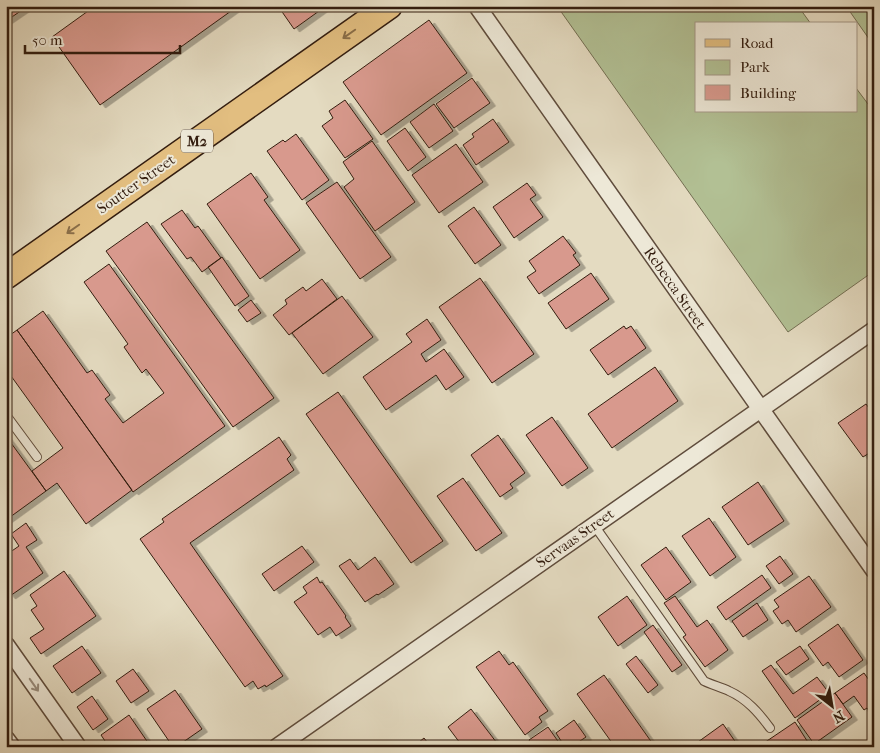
<svg xmlns="http://www.w3.org/2000/svg" width="880" height="753" viewBox="0 0 880 753" font-family="'IM FELL French Canon',serif">
<style>
.green{fill:#b2c094;stroke:#726e52}
.building{fill:#d8998d;stroke:#331d0f;filter:url(#shadow)}
.lines{fill:none;stroke-linecap:round;stroke-linejoin:round}
.lane-casing{stroke:#5f4c3c;stroke-width:10}
.street-casing{stroke:#5f4c3c;stroke-width:19}
.primary-casing{stroke:#331d0f;stroke-width:28}
.lane{stroke:#ede8d7;stroke-width:8}
.street{stroke:#ede8d7;stroke-width:16}
.primary{stroke:#e2be80;stroke-width:25}
.oneway{stroke:#8a6e48}
.oneway2{stroke:#998d7d}
.labels{text-anchor:middle;stroke-width:4;stroke-linejoin:round;paint-order:stroke}
.shield{fill:#ede8d7;stroke:#6b5a4b;stroke-width:1}
.shield-label{font-size:14px;font-weight:bold;fill:#331d0f}
.street-label{font-size:15px;fill:#331d0f;stroke:#ede8d7}
</style>
<defs>
<filter id="shadow"><feDropShadow dx="5.5" dy="3" stdDeviation="0" flood-color="#0004"/></filter>
</defs>
<rect width="100%" height="100%" fill="#e4dbc1"/>
<filter id="stains"><feTurbulence type="fractalNoise" baseFrequency=".004" numOctaves="4"/><feColorMatrix values="0 0 0 0 .2 0 0 0 0 .09 0 0 0 0 .02 0 0 0 .5 -.17"/></filter>
<radialGradient id="worn" r=".72"><stop offset=".6" stop-color="#630" stop-opacity="0"/><stop offset="1" stop-color="#630" stop-opacity=".3"/></radialGradient>
<path class="green" d="M557 6H798L811 24H696V111H856V88L874 112V154L869 169V182L871 196 874 203V271L788 332Z
M846 6H874V46Z"/>
<path class="building" d="M6 6H28L6 21Z
M95 6H238L100 105 52 37Z
M278 6H326L294 29Z
M429 20 467 73 381 135 343 82Z
M472 78 490 103 454 128 436 104Z
M345 100 373 139 345 158 322 126 333 118 329 111Z
M434 104 453 131 429 148 410 122Z
M493 119 509 142 476 165 463 145 474 137 472 134Z
M405 128 426 157 408 171 387 141Z
M296 134 329 180 302 200 267 151 283 140 285 142Z
M372 141 415 202 375 231 344 187 354 179 343 162Z
M456 144 483 182 439 213 412 175Z
M251 173 268 197 264 200 300 250 260 279 207 204Z
M337 182 391 257 360 279 306 203Z
M527 183 536 195 530 199 543 217 514 238 493 207Z
M474 207 501 245 475 264 448 226Z
M182 210 195 228 198 226 221 258 202 272 191 257 187 259 161 224Z
M147 222 274 398 233 427 106 251Z
M563 236 576 253 573 255 580 265 539 294 527 277 536 271 529 261Z
M222 257 249 296 235 306 208 267Z
M109 264 225 426 133 492 17 330 43 311 87 373 92 370 110 395 105 399 123 423 164 393 146 369 142 373 124 347 128 344 84 282Z
M591 273 609 299 566 329 548 303Z
M480 278 534 354 492 383 439 307Z
M322 279 337 299 289 335 273 315 287 304 285 300 303 287 306 291Z
M342 296 373 337 323 374 292 333Z
M251 300 261 313 247 322 238 310Z
M427 319 441 340 421 354 426 362 444 349 464 377 446 390 436 375 386 410 363 377 412 342 406 334Z
M624 326 626 329 631 326 646 348 608 375 590 350Z
M17 330 132 490 86 524 57 483 46 491 32 471 63 448 6 369V338Z
M655 367 678 401 612 448 588 414Z
M338 392 443 541 411 563 306 414Z
M866 404 869 408 871 406 874 411V450L863 457 838 423Z
M552 417 588 468 562 486 526 435Z
M498 435 525 473 510 484 513 488 500 497 471 455Z
M6 436 46 491 6 520Z
M279 437 291 455 287 459 294 470 190 543 283 676 266 687 265 685 258 689 253 681 245 687 140 539 164 522 162 519Z
M463 478 502 533 476 551 437 496Z
M758 482 784 521 748 545 722 507Z
M709 518 736 557 710 576 682 536Z
M26 523 37 540 26 547 43 573 10 596 6 591V555L19 546 11 534Z
M302 546 314 562 274 591 262 574Z
M666 547 691 582 666 600 641 565Z
M780 556 793 574 779 584 766 566Z
M375 557 394 584 378 595 377 594 365 602 339 566 350 559 358 570Z
M64 571 96 616 41 654 30 638 44 629 31 610 37 606 30 595Z
M762 575 771 588 726 620 717 607Z
M809 576 831 607 796 632 788 620 782 624 773 611 779 607 774 600Z
M317 577 320 583 322 582 346 616 345 617 351 626 336 636 330 627 318 635 294 602 307 593 303 587Z
M627 596 647 625 618 646 598 617Z
M675 596 697 627 707 620 728 650 705 667 683 637 686 635 664 603Z
M757 603 768 620 743 637 732 621Z
M838 624 863 660 839 677 828 662 823 666 808 645Z
M653 625 682 665 672 672 644 632Z
M82 646 101 673 72 693 53 666Z
M800 646 809 659 786 675 776 662Z
M499 651 509 665 513 662 548 711 539 717 542 722 525 735 476 667Z
M636 656 658 685 648 693 626 664Z
M771 665 793 694 817 677 829 693 795 718 762 671Z
M133 669 149 691 131 703 116 681Z
M864 673 871 683 874 681V717L867 708 864 710 854 696 843 704 835 693Z
M604 675 655 747H615L577 694Z
M175 690 202 729 176 747H173L147 709Z
M835 693 852 717 814 744 797 720Z
M92 696 108 719 93 730 77 707Z
M471 709 500 747H463L448 727Z
M129 715 151 747H109L101 735Z
M574 720 586 737 571 747H565L556 733Z
M795 722 811 747H796L793 741 784 747H758Z
M723 724 739 747H691Z
M548 727 562 747H533L529 740Z
M424 738 431 747H413Z"/>
<g class="lines">
<defs>
<path id="lane" d="M6 415 37 457
M594 525 704 681C712 685 721 687 729 691 747 699 759 713 770 728"/>
<path id="street" d="M477 6 874 570
M6 645 78 747
M6 739 12 747
M277 747 874 330"/>
<path id="primary" d="M6 276 389 6"/>
</defs>
<use href="#lane" class="lane-casing"/>
<use href="#street" class="street-casing"/>
<use href="#primary" class="primary-casing"/>
<use href="#lane" class="lane"/>
<use href="#street" class="street"/>
<use href="#primary" class="primary"/>
</g>
<defs><path id="oneway-shaft" d="M-6 0H5M1.5-3L5.5 0L1.5 3" fill="none" stroke-width="1.6" stroke-linecap="round" stroke-linejoin="round" transform="scale(1.25)"/></defs>
<g class="oneway">
<use href="#oneway-shaft" transform="translate(349 34) rotate(145)"/>
<use href="#oneway-shaft" transform="translate(73 229) rotate(145)"/>
</g>
<use class="oneway2" href="#oneway-shaft" transform="translate(34 685) rotate(55)"/>
<g class="labels">
<rect class="shield" x="181" y="129.5" width="32" height="23" rx="4"/>
<g class="shield-label">
<text x="197" y="146">M2</text>
</g>
<g class="street-label">
<text transform="translate(136 184) rotate(-35)" y="5">Soutter Street</text>
<text transform="translate(675 288) rotate(55)" y="5">Rebecca Street</text>
<text transform="translate(575 538) rotate(-35)" y="5">Servaas Street</text>
</g>
</g>
<rect width="880" height="753" fill="none" stroke="#e4dbc1" stroke-width="25"/>
<rect x="8" y="8" width="865" height="738" fill="none" stroke="#331d0f" stroke-width="2.5"/>
<rect x="12" y="12" width="855" height="728" fill="none" stroke="#331d0f"/>
<rect x="695" y="22" width="162" height="90" fill="#ede8d7" stroke="#a39787"/>
<rect x="705" y="39" width="25" height="8" fill="#e2be80" stroke="#a39787"/>
<text x="740" y="48" font-size="15" fill="#331d0f">Road</text>
<rect x="705" y="60" width="25" height="15" fill="#b2c094" stroke="#a39787"/>
<text x="740" y="72" font-size="15" fill="#331d0f">Park</text>
<rect x="705" y="85" width="25" height="15" fill="#d8998d" stroke="#a39787"/>
<text x="740" y="98" font-size="15" fill="#331d0f">Building</text>
<g transform="translate(832 706) rotate(149)" stroke="#ede8d7" stroke-width="4" paint-order="stroke">
<path d="M0-4L9 19L0 12L-9 19Z" fill="#331d0f"/>
<text y="-8" font-size="14" font-weight="bold" text-anchor="middle" fill="#331d0f">N</text>
</g>
<path d="M25 45v8h155v-8" fill="none" stroke="#331d0f" stroke-width="2.5"/>
<text x="32" y="45" font-size="15" fill="#331d0f" stroke="#ede8d7" stroke-width="4" paint-order="stroke">50 m</text>
<rect width="100%" height="100%" filter="url(#stains)"/>
<rect width="100%" height="100%" fill="url(#worn)"/>
</svg>
